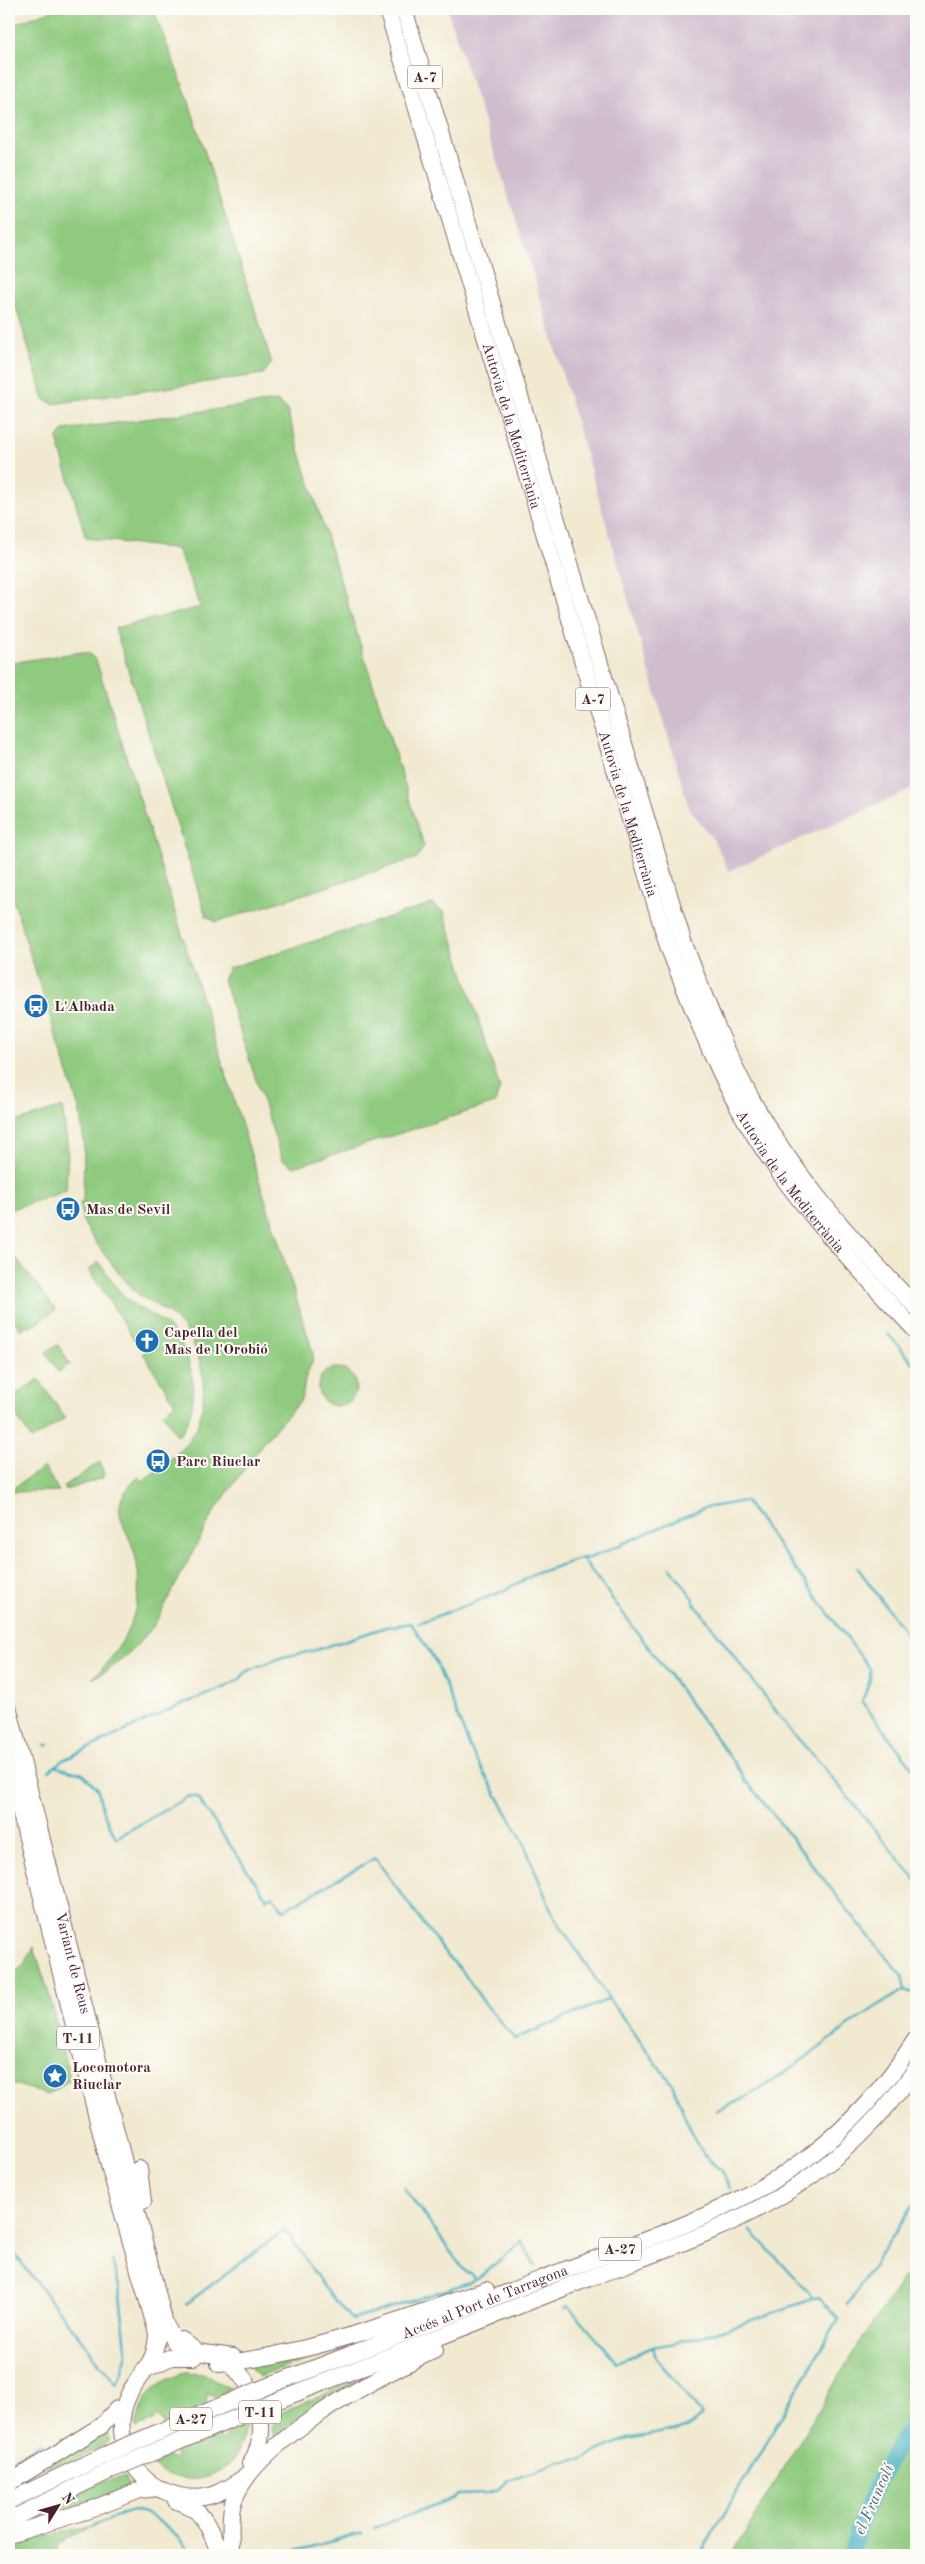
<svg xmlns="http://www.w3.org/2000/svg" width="925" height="2564" viewBox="0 0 925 2564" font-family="'Old Standard TT',serif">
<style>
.industrial{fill:#cfbdce}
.green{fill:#8fca7f;stroke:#6c7455}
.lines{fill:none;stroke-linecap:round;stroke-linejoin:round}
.stream{stroke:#42aec1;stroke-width:2.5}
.river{stroke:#42aec1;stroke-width:16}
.highway-casing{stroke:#846665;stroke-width:18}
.highway{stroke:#fff;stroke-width:16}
.highway-bridge-casing{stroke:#846665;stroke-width:18;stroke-linecap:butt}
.highway-bridge{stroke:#fff;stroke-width:16}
.labels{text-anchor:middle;stroke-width:4;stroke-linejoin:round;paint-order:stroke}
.shield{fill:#fdfcf7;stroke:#806168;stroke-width:1}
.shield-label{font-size:14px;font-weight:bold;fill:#4a1f2b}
.street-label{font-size:15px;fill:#4a1f2b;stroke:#fdfcf7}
.poi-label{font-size:15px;font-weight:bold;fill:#4a1f2b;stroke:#fdfcf7;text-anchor:start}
.water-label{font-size:16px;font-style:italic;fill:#465f6e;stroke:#fdfcf7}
</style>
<rect width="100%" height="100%" fill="#fdfcf7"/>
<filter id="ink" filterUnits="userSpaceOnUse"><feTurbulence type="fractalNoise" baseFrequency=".02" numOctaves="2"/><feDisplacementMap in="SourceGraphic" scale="10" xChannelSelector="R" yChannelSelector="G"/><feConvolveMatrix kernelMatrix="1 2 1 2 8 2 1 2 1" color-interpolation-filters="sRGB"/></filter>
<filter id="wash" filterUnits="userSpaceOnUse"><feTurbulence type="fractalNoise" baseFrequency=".0096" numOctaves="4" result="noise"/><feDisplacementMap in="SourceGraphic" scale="20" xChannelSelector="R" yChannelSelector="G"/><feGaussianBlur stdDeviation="1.12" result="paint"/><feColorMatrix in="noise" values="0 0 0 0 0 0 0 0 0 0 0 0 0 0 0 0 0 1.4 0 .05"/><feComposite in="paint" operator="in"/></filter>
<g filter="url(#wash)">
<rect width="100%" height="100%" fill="#f1ead1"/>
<path class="industrial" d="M447 9H916V787L729 871 714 841 689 808 530 263Z"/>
<path class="green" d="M56 9H153L187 96 272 363 263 374 53 404 44 399 9 285V26Z
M277 401 286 408 424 846 417 858 216 922 206 916 115 628 201 607 177 549 86 538 57 439 64 430Z
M82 652 90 654 96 660 313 1352C314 1363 309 1367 306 1376 303 1385 305 1393 300 1401L262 1444 214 1512 155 1624C137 1647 118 1666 92 1679 129 1643 150 1597 132 1545 127 1532 118 1519 120 1505 121 1494 131 1484 139 1477L142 1481C184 1451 210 1429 202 1373 199 1354 191 1336 178 1322 167 1310 151 1304 138 1294 125 1283 90 1237 83 1221 81 1215 81 1209 80 1202H83L84 1142 79 1109 9 887V663Z
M431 904 444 912 500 1088 495 1103 294 1167 282 1159 223 980 229 968Z
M62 1107 68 1148 66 1191 9 1210V1124Z
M9 1253 18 1260 56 1310 31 1327 29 1324 21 1330 9 1312Z
M99 1262C108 1274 116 1289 127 1299 139 1310 154 1315 166 1325 194 1350 204 1405 179 1435L176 1434 163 1413 175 1404 143 1353 157 1342 149 1330 135 1341 89 1270Z
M58 1345 70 1364 58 1372 46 1352Z
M318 1387a19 19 0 1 1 38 0a19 19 0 1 1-38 0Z
M39 1379 65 1418 32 1440 9 1405V1399Z
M100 1462 105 1477 66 1490 64 1486Z
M44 1467 59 1491 9 1492V1491Z
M34 1947 50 1997 70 2080 47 2095 9 2082V1977L24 1965Z
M916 2260V2555H731L859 2343Z
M368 2338 259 2377 250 2367Z
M384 2369 274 2439 273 2416Z
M184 2373 203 2374 231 2389 214 2397 208 2394 206 2401 218 2437 222 2441 228 2432 246 2426C243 2436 241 2450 234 2458 213 2486 177 2484 152 2465L169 2458 175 2461 176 2454 161 2420 156 2416 153 2421 136 2428C142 2396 153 2383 184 2373Z
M107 2430 108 2440 100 2448 9 2493 73 2449Z
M125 2477 130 2486 96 2500 12 2526 102 2482Z
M89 2527C80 2536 67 2536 58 2546L60 2555H9V2545Z"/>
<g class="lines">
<path class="stream" d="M888 1334 916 1366
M582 1558 741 1772 745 1782 748 1783C800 1847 847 1913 902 1975L905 1990
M670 1567 693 1598 694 1603 791 1731 821 1764 916 1880
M857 1567 904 1631 916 1642
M418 1623 499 1593 537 1573 582 1558H590L704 1508 745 1501 870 1669V1680L862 1702 916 1772
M45 1745H49
M57 1767 83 1774 98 1789 102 1809 116 1838 189 1796 197 1797 267 1899 272 1896 284 1910 375 1858 449 1958 460 1968 485 2004 515 2039 609 1999
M49 1771 63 1760 178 1706 226 1687 240 1679 247 1671 283 1657 313 1651 386 1627 411 1623 436 1662 471 1750 523 1841 553 1915 609 1999 673 2086 687 2122 703 2154 721 2171 730 2188
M716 2111C789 2082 839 2024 905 1990L916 1994
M404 2188 466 2273H470L474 2278
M750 2230 814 2298
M9 2247 117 2385 127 2355 119 2287 112 2261
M186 2304 283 2231 290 2236 324 2287 352 2320 467 2283 482 2275 521 2242 535 2265
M847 2305 916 2201
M565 2308 568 2306 617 2362 653 2347 689 2340 728 2328 819 2297 839 2319 700 2555
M9 2461 42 2443
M89 2527C100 2523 126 2511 136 2511 157 2513 181 2540 193 2555
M375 2528 451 2499 457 2494 487 2493 497 2490 508 2480 536 2472 557 2462 583 2459 602 2449 628 2439 686 2428 702 2417 701 2413 656 2358 653 2347
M281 2555 362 2533"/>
<path class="river" d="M850 2555 863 2514 888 2461 916 2419"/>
</g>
</g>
<g filter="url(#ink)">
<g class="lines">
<defs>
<g id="highway">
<path id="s1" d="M387 9 668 946C690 1002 711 1057 739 1109 785 1193 852 1262 916 1331"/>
<path d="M404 9 683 941C704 996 724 1050 753 1102 795 1178 856 1244 916 1307"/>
<path id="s2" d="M9 1710 165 2324 175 2342 188 2355"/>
<path d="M9 1766 110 2169 157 2333C156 2365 142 2369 129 2394 111 2430 128 2475 164 2491 200 2506 219 2495 249 2474"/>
<path d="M139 2169 143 2201"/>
<path d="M182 2340 197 2352 233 2357"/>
<path d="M224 2359C256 2383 274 2428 250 2464"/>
<path d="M219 2364C312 2354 399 2320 486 2290"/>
<path d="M144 2370 171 2357H194"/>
<path id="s3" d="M275 2383C364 2350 451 2315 539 2280 629 2245 728 2216 807 2158 850 2126 887 2084 916 2039"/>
<path d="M281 2399C379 2361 477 2323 574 2284 648 2255 727 2231 795 2187 843 2156 883 2115 916 2069"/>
<path d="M9 2483 101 2426 117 2409"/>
<path d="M9 2501 107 2454"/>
<path d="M176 2501C204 2507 211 2532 220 2555"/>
<path d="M9 2520 113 2469"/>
<path d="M9 2535 95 2508 140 2490 158 2488"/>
<path d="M231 2545C231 2531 229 2517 233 2503 252 2442 379 2376 435 2350"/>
</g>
</defs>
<use href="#highway" class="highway-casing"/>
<use href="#highway" class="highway"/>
<defs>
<path id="highway-bridge" d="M107 2454 275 2383
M113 2469 281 2399"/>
</defs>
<use href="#highway-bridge" class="highway-bridge-casing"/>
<use href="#highway-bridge" class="highway-bridge"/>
</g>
</g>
<defs>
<symbol id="bus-disc" viewBox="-11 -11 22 22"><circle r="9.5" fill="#1f6fb2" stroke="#fdfcf7"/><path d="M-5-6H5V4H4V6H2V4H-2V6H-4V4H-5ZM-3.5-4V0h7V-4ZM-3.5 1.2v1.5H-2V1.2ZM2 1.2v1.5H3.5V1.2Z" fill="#fff"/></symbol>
<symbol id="church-disc" viewBox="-11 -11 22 22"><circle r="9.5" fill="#1f6fb2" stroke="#fdfcf7"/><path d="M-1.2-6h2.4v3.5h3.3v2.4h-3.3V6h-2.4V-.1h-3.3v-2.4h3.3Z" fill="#fff"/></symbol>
<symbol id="sight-disc" viewBox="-11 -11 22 22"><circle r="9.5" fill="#1f6fb2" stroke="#fdfcf7"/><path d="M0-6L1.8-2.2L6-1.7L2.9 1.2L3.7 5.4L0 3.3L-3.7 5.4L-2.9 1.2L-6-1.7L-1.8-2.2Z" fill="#fff"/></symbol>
</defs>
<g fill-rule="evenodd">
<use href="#bus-disc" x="22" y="992" width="28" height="28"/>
<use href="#bus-disc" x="54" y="1195" width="28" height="28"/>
<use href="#church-disc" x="133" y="1327" width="28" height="28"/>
<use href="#bus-disc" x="144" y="1447" width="28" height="28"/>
<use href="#sight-disc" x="41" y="2062" width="28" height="28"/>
</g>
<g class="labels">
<g class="shield">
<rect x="407.5" y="65.5" width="35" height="23" rx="4"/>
<rect x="575.5" y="687.5" width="35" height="23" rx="4"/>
<rect x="57" y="2026.5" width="42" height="23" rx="4"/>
<rect x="599" y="2237.5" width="42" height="23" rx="4"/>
<rect x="239" y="2400.5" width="42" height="23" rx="4"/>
<rect x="170" y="2407.5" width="42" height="23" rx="4"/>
</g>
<g class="shield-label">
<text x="425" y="82">A-7</text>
<text x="593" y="704">A-7</text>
<text x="78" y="2043">T-11</text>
<text x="620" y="2254">A-27</text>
<text x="260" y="2417">T-11</text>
<text x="191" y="2424">A-27</text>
</g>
<g class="street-label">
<text dy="5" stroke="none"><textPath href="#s1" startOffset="435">Autovia de la Mediterrània</textPath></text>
<text dy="5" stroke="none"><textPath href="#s1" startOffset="840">Autovia de la Mediterrània</textPath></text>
<text dy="5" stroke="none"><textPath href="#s1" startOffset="1245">Autovia de la Mediterrània</textPath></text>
<text dy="5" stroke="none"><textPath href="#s2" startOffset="261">Variant de Reus</textPath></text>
<text dy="5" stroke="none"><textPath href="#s3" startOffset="225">Accés al Port de Tarragona</textPath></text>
</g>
<g class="poi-label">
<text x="54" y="1011">L'Albada</text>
<text x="86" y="1214">Mas de Sevil</text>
<text x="164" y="1337">Capella del<tspan x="164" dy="17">Mas de l'Orobió</tspan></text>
<text x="176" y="1466">Parc Riuclar</text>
<text x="72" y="2072">Locomotora<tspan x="72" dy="17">Riuclar</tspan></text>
</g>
<g class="water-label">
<text transform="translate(873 2499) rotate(-66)" y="6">el Francolí</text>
</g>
</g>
<rect width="925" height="2564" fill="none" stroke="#fdfcf7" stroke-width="30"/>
<g transform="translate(58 2506) rotate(53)" stroke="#fdfcf7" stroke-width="4" paint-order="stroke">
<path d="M0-4L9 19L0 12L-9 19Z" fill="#4a1f2b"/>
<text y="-8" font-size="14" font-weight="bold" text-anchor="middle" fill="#4a1f2b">N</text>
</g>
</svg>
